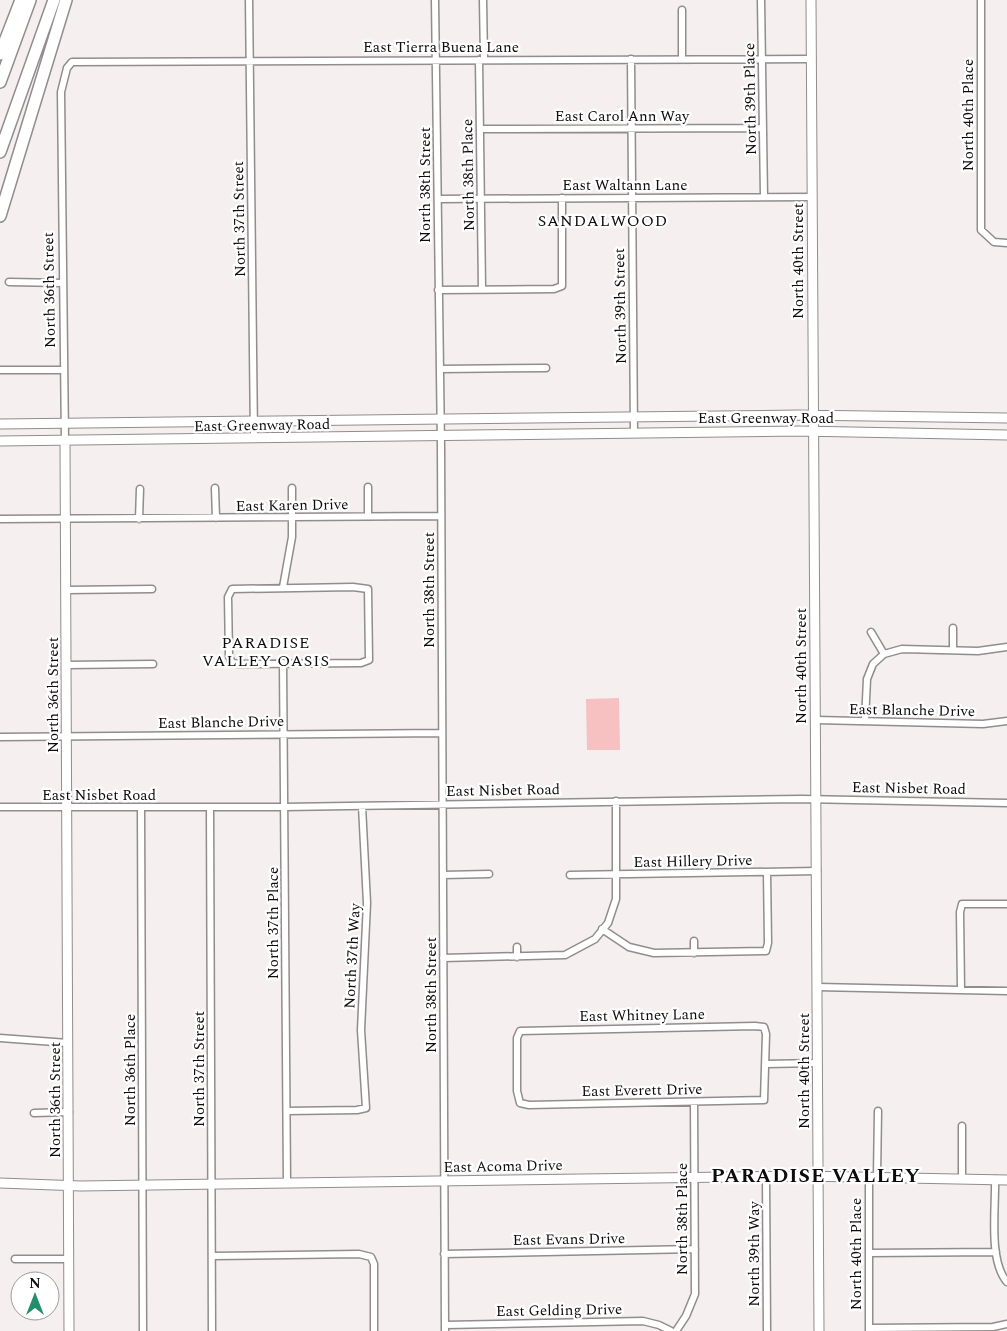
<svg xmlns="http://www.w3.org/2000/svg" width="1007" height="1331" viewBox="0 0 1007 1331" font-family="Spectral,serif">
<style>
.green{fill:#f7c0c1}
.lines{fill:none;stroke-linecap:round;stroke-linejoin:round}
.street-casing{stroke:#928c8c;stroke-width:9}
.secondary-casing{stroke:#928c8c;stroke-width:11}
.highway-casing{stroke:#928c8c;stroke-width:14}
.street{stroke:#fff;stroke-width:6}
.secondary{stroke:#fff;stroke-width:9}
.highway{stroke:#fff;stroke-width:11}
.labels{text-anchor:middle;stroke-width:4.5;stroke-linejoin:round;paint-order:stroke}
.street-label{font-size:15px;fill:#0d0b0b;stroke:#fff}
.neighbourhood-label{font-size:16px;letter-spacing:1px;fill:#0d0b0b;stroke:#fff}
.district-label{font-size:20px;font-weight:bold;letter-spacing:1px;fill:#0d0b0b;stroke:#fff}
</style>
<rect width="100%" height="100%" fill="#f5efef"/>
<path class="green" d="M619 698 620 750H587L586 699Z"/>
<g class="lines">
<defs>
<path id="street" d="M249 0 254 438
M435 0 441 447 445 1331
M483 0 484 60
M761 0 764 197
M981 0V230L994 242 1007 243
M631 59 634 433
M682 59V10
M479 60 482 289
M480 129 763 128
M438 199 812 197
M9 282 63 283
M438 290 554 289 562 286V198
M440 369 546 368
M0 370H64
M65 441 61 92 67 68 72 62 811 59
M368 487V516
M215 488 216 518
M0 519 441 516
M139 519 140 489
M283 587 292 537V488
M353 587 368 589 369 660 361 663 240 664 232 663 229 656 228 597 232 589Z
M66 590 152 589
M871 632 884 654
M953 650V628
M283 663 287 1183
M67 665 153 664
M816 720 983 724 1007 721
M865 721 867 679 873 664 884 654 902 649 978 651 1007 647
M0 737 442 733
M0 807H284L802 799 1007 803
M210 807 212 1331
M141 808 143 1331
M443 875 489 874
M570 875 817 871
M602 929 629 947 654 953 766 951 768 943 767 872
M694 941V953
M517 947V957
M443 958 565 955 595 939 608 923 616 899V801
M817 987 1007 991
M961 990 960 912 962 904H1007
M755 1026 764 1027 766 1034 764 1100 529 1105 520 1103 517 1091V1038L520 1031Z
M0 1038 68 1043
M766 1064 818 1063
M287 1111 357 1110 366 1108 361 1030 367 903 362 806
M34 1113 69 1112
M766 1176 767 1331
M877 1176 878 1111
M962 1178V1126
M995 1179C996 1207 988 1260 1007 1282
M869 1253 996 1252
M444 1254 695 1249
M212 1256 359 1254 371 1257 374 1264V1331
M15 1259H69
M445 1325 643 1321 659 1325 671 1331
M869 1328 993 1327 1007 1324
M676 1331 686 1316 695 1294 694 1102
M869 1331V1176"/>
<path id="secondary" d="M811 0 819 1331
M0 424 799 415 1007 418
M0 441 800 431 1007 435
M65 441 69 1331
M0 1183 81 1186 805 1176 1007 1180"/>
<path id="highway" d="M0 54 21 0
M0 82 30 0
M0 152 54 0
M0 216 66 0"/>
</defs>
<use href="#street" class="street-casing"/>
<use href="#secondary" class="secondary-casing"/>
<use href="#highway" class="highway-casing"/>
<use href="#street" class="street"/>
<use href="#secondary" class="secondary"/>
<use href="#highway" class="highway"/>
</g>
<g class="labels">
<g class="street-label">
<text x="441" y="52">East Tierra Buena Lane</text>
<text transform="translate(750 99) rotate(-91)" y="5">North 39th Place</text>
<text transform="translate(968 115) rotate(-90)" y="5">North 40th Place</text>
<text x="622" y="121">East Carol Ann Way</text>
<text transform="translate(468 175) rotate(-91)" y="5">North 38th Place</text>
<text transform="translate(425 185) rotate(-90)" y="5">North 38th Street</text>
<text x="625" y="190">East Waltann Lane</text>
<text transform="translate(239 219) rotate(-91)" y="5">North 37th Street</text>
<text transform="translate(798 261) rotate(-90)" y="5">North 40th Street</text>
<text transform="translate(49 290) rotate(-91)" y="5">North 36th Street</text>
<text transform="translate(620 306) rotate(-91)" y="5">North 39th Street</text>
<text x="766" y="423">East Greenway Road</text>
<text transform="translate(262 425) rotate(-1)" y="5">East Greenway Road</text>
<text transform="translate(292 505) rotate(-1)" y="5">East Karen Drive</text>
<text transform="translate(429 590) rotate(-90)" y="5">North 38th Street</text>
<text transform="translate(801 666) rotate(-90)" y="5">North 40th Street</text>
<text transform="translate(53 695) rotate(-90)" y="5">North 36th Street</text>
<text transform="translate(912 710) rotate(1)" y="5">East Blanche Drive</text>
<text transform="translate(221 722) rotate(-1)" y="5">East Blanche Drive</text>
<text transform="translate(909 788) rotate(1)" y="5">East Nisbet Road</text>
<text transform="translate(503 790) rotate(-1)" y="5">East Nisbet Road</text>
<text x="99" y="800">East Nisbet Road</text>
<text transform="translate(693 861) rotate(-1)" y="5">East Hillery Drive</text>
<text transform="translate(273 923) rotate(-90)" y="5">North 37th Place</text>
<text transform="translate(352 956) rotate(-87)" y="5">North 37th Way</text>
<text transform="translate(431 995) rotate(-90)" y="5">North 38th Street</text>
<text transform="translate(642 1015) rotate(-1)" y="5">East Whitney Lane</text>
<text transform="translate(199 1069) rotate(-90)" y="5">North 37th Street</text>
<text transform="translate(130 1070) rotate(-90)" y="5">North 36th Place</text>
<text transform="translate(804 1071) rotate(-90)" y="5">North 40th Street</text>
<text transform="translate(642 1090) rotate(-1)" y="5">East Everett Drive</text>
<text transform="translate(55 1100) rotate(-90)" y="5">North 36th Street</text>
<text transform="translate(503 1166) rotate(-1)" y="5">East Acoma Drive</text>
<text transform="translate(682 1219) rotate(-90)" y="5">North 38th Place</text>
<text transform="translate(569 1239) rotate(-1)" y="5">East Evans Drive</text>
<text transform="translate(754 1254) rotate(-90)" y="5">North 39th Way</text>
<text transform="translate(856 1254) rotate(-90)" y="5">North 40th Place</text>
<text transform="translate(559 1310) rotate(-1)" y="5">East Gelding Drive</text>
</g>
<g class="neighbourhood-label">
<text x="603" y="226">SANDALWOOD</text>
<text x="266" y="648">PARADISE<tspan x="266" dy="18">VALLEY OASIS</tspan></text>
</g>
<g class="district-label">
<text x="816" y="1182">PARADISE VALLEY</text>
</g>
</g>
<g transform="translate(35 1296)"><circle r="24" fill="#ffffff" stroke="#9e9d9d"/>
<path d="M0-4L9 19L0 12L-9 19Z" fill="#228e6c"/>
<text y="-8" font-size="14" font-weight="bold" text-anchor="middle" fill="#0d0b0b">N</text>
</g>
</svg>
